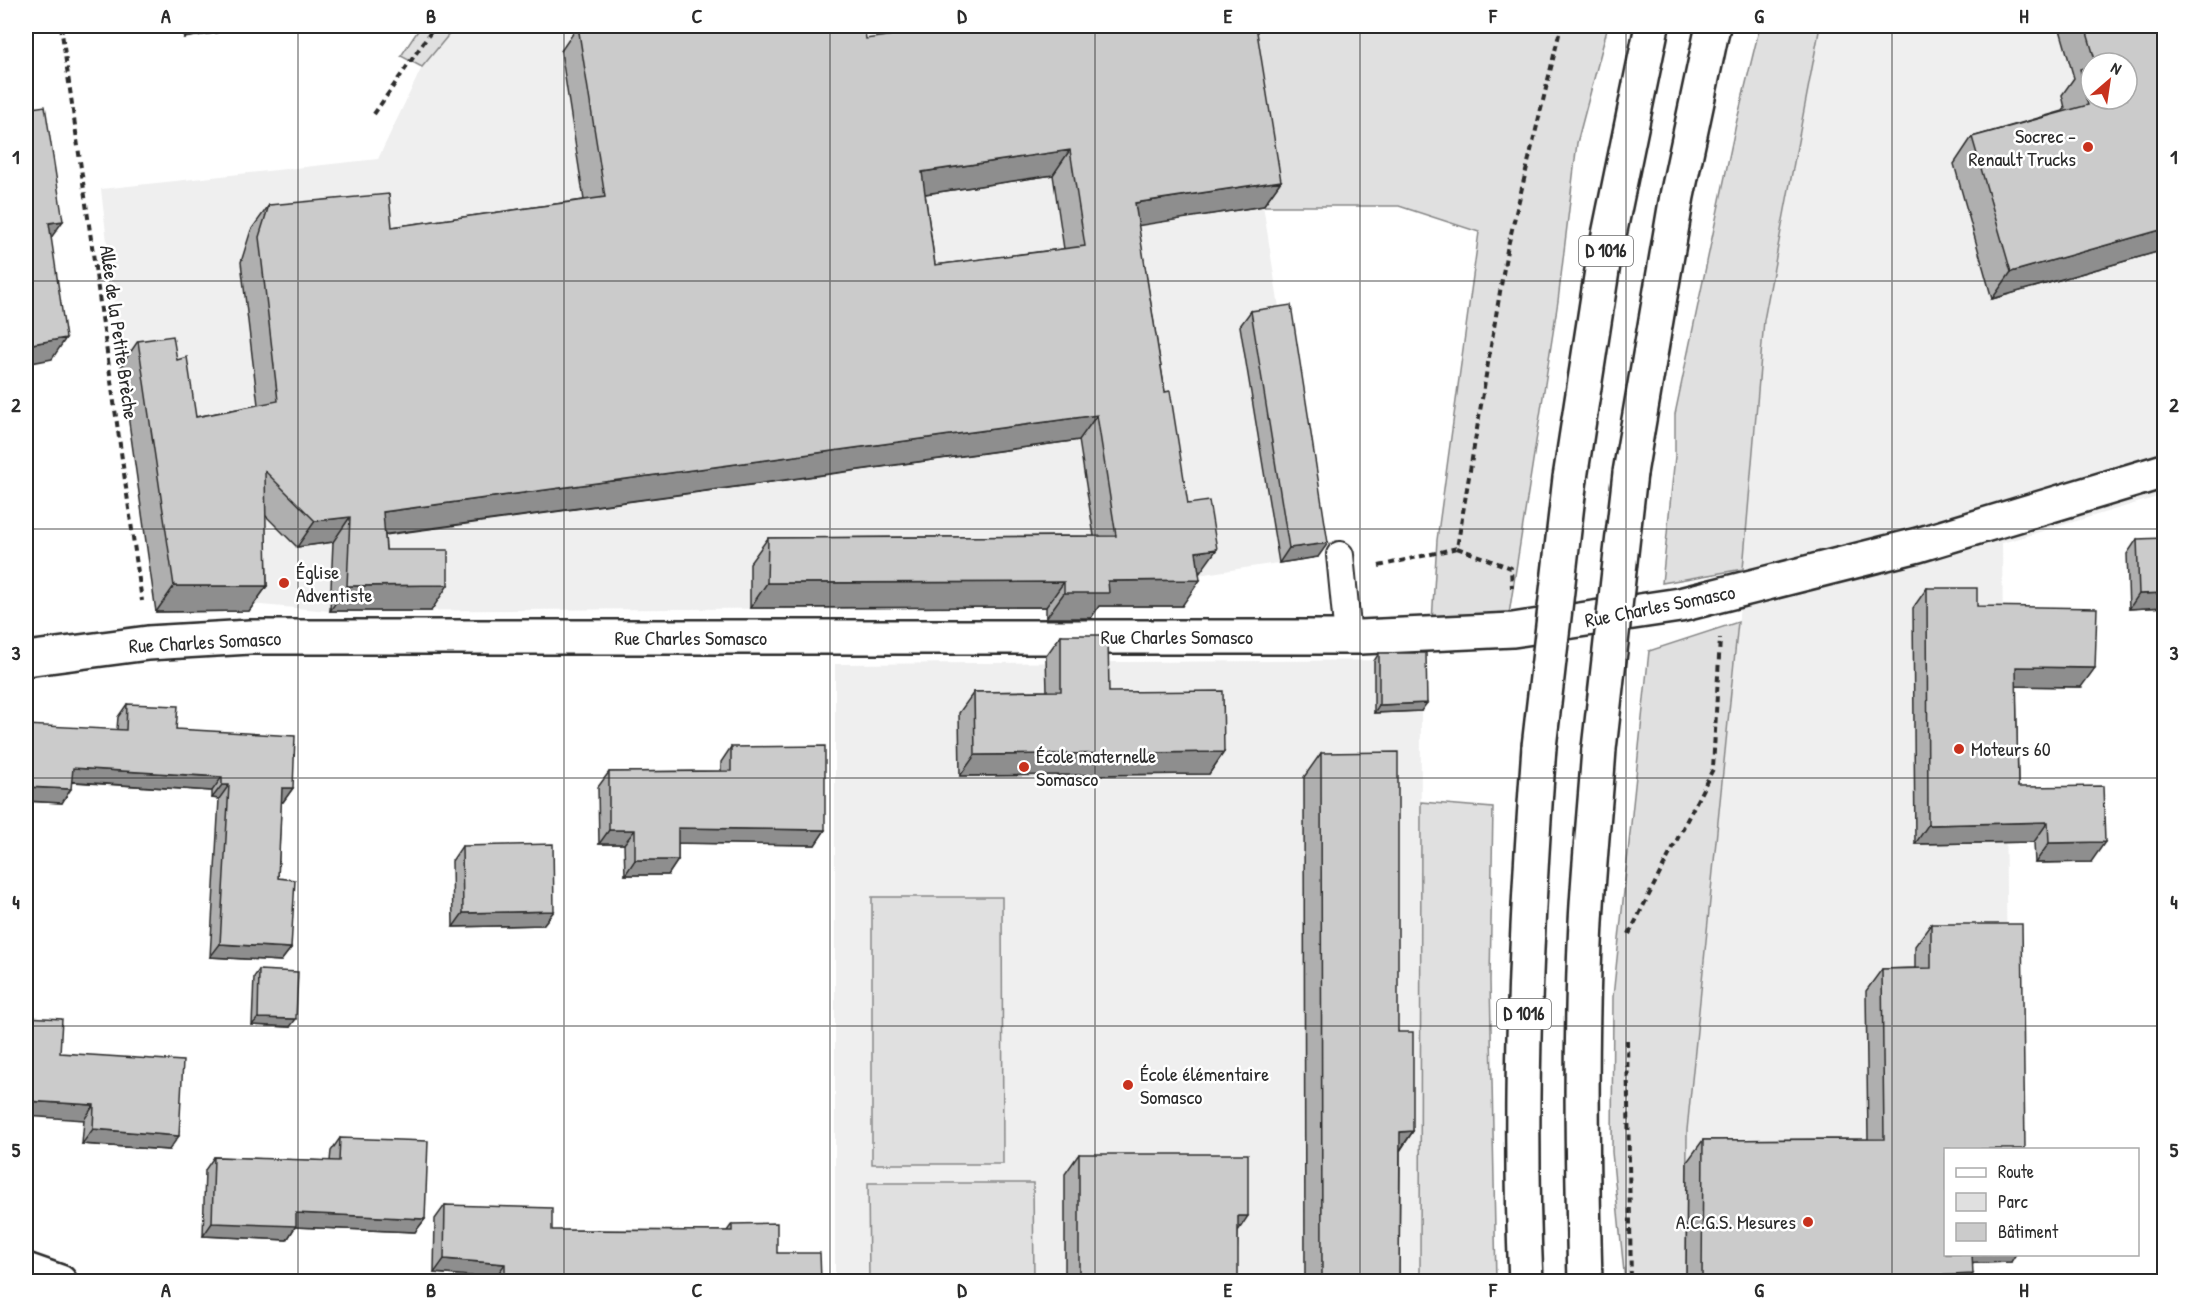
<svg xmlns="http://www.w3.org/2000/svg" width="2190" height="1307" viewBox="0 0 2190 1307" font-family="'Patrick Hand',sans-serif">
<style>
.built{fill:#efefef;fill-rule:evenodd}
.green{fill:#e0e0e0;stroke:#868686;stroke-width:1.5}
.lines{fill:none;stroke-linecap:round;stroke-linejoin:round}
.lane-casing{stroke:#2b2b2b;stroke-width:30}
.street-casing{stroke:#2b2b2b;stroke-width:38}
.highway-casing{stroke:#2b2b2b;stroke-width:38}
.path{stroke:#2b2b2b;stroke-width:4;stroke-dasharray:6 4.5;stroke-linecap:butt}
.lane{stroke:#fff;stroke-width:26}
.street{stroke:#fff;stroke-width:33}
.highway{stroke:#fff;stroke-width:33}
.highway-bridge-casing{stroke:#2b2b2b;stroke-width:38;stroke-linecap:butt}
.highway-bridge{stroke:#fff;stroke-width:33}
.wall{fill:#afafaf;stroke:#2b2b2b;stroke-width:1.5;fill-rule:evenodd}
.shaded-wall{fill:#8e8e8e;stroke:#2b2b2b;stroke-width:1.5}
.building{fill:#cbcbcb;stroke:#2b2b2b;stroke-width:1.5;fill-rule:evenodd}
.grid{fill:none;stroke:#2b2b2b;stroke-width:1.5;stroke-opacity:0.55}
.poi-dot{fill:#c8321e;stroke:#fff;stroke-width:2}
.labels{text-anchor:middle;stroke-width:5;stroke-linejoin:round;paint-order:stroke}
.shield{fill:#fff;stroke:#6b6b6b;stroke-width:1.5}
.shield-label{font-size:18px;font-weight:bold;fill:#2b2b2b}
.poi-label{font-size:20px;fill:#2b2b2b;stroke:#fff;text-anchor:start}
.street-label{font-size:20px;fill:#2b2b2b;stroke:#fff}
.neatline{fill:none;stroke:#2b2b2b;stroke-width:2}
.grid-label{font-size:20px;text-anchor:middle;font-weight:bold;fill:#2b2b2b}
</style>
<rect width="100%" height="100%" fill="#fff"/>
<filter id="ink" filterUnits="userSpaceOnUse"><feTurbulence type="fractalNoise" baseFrequency=".0167" numOctaves="2"/><feDisplacementMap in="SourceGraphic" scale="12" xChannelSelector="R" yChannelSelector="G"/><feConvolveMatrix kernelMatrix="1 2 1 2 8 2 1 2 1" color-interpolation-filters="sRGB"/></filter>
<g filter="url(#ink)">
<path class="built" d="M456 26H1235L1318 557 1178 578 1182 606 330 611 249 604V611L156 612 121 366 101 189 378 159 422 67Z
M1820 26H2164V495L2002 543 2009 1149 1946 1150V1254L2011 1255V1262H1956L1686 1282 1687 1130 1737 640 1764 320ZM2091 63H2127V99H2091Z
M1421 660 1420 1281 835 1282V664Z"/>
<path class="green" d="M421 26H456L422 67 401 56Z
M1236 26H1608L1577 143 1558 301 1509 614 1432 622 1437 540 1479 232 1399 206H1263Z
M1760 26H1820L1764 320 1743 569 1662 583 1675 456V414L1736 124Z
M1738 622 1687 1130 1686 1281 1625 1282 1612 1152 1613 997 1649 651Z
M1421 802 1493 808 1490 980 1496 1281H1420Z
M872 897H1002L1003 1164H872Z
M868 1183H1033L1034 1281H869Z"/>
<g class="lines">
<defs>
<path id="lane" d="M1340 555 1348 637"/>
<path id="street" d="M26 659 148 643 250 637H1360L1513 630 1680 605 1918 545 2164 471
M26 1270 60 1282"/>
<path id="highway" d="M1630 473 1677 196 1713 26
M1570 478 1603 264 1652 26
M1526 1282C1518 1103 1526 925 1539 747
M1585 1282C1582 1162 1580 1042 1586 922 1589 864 1595 807 1599 749"/>
</defs>
<use href="#lane" class="lane-casing"/>
<use href="#street" class="street-casing"/>
<use href="#highway" class="highway-casing"/>
<path class="path" d="M61 26 142 601
M374 114 435 26
M1457 548 1511 568 1512 588
M1379 566 1457 548 1507 250 1561 26
M1629 934 1713 769 1720 638
M1627 1040 1631 1282"/>
<use href="#lane" class="lane"/>
<use href="#street" class="street"/>
<use href="#highway" class="highway"/>
<defs>
<path id="highway-bridge" d="M1539 747 1570 478
M1599 749 1630 473"/>
</defs>
<use href="#highway-bridge" class="highway-bridge-casing"/>
<use href="#highway-bridge" class="highway-bridge"/>
</g>
<path class="wall" d="M181 26H256L184 38Z
M578 26 866 39 1281 181 1263 206 1138 225 1165 392 1199 574 1182 606H1099L1091 618H1046V607L750 608V563L768 538 1094 536 1079 440 385 535 386 550 431 611H330L333 542 297 547 265 515 267 586 249 611 156 612 121 366 138 341 177 360 196 417 258 405 241 262 251 230 269 205 392 227 584 200 561 51ZM1053 175 1064 249 935 265 925 194Z
M2059 26H2164V250L1992 299 1954 164 1972 137 2063 111 2065 108 2062 95 2074 78ZM2091 63H2127L2091 99Z
M1251 311 1318 557 1279 563 1240 326Z
M2137 539 2164 607 2129 609 2127 554Z
M1927 588 1977 606 2081 687 2016 686 2018 787 2091 862 2035 863 2034 842 1915 844 1913 608Z
M1061 635 1109 692 1224 752 1209 774 960 776 959 713 974 692 1047 691 1046 656Z
M1379 653 1421 711 1374 713V661Z
M127 704 293 788 283 802H281L278 878 291 948 281 961 210 957 219 799 212 798V791L72 782 62 803 26 801 117 729 118 717Z
M731 747 825 830 815 845 678 843V860L668 875H625L624 844H599L598 787 609 772 721 771V762Z
M1321 753 1398 1032 1413 1131 1400 1151 1399 1281H1305L1304 777Z
M462 846 554 911 543 925 453 927 452 861Z
M1931 924 2011 1262 1973 1263 1968 1281H1686L1687 1162 1703 1140 1868 1139 1866 991 1882 969 1915 968V946Z
M259 970 290 1027 252 1025 254 977Z
M60 1053 169 1150 82 1144 84 1120Z
M340 1138 425 1219 415 1232 295 1227 287 1240 203 1236 205 1170 214 1157 330 1161 331 1151Z
M1079 1154 1238 1231 1236 1281H1065V1174Z
M445 1205 552 1230 727 1231 732 1224 821 1281H495V1278L434 1273 435 1219Z"/>
<path class="shaded-wall" d="M207 26H256L184 38 191 28Z
M1070 150 1053 175 904 197 922 172Z
M1281 181 1263 206 1117 229 1135 203Z
M63 221 48 242 49 223Z
M2164 229V250L1992 299 2011 272Z
M66 338 52 359 26 364V345Z
M1097 415 1079 440 366 537 383 512Z
M350 517 333 542 297 547 315 521Z
M1328 543 1318 557 1279 563 1289 548Z
M1217 549 1199 574 1196 552Z
M1200 580 1182 606H1099L1091 618H1046L1064 593 1108 581Z
M1064 582 1046 607 750 608 767 583Z
M448 585 431 611H330L347 586Z
M174 586H267L249 611 156 612Z
M2164 593V607L2129 609 2139 594Z
M2016 667 2095 668 2081 687 2002 686Z
M1427 703 1421 711 1374 713 1379 705Z
M1224 752 1209 774 960 776 975 755Z
M73 768 222 777 212 791 63 781Z
M222 785H229L219 799 212 798Z
M26 787 71 789 62 803 26 801Z
M282 788H293L283 802 272 801Z
M2048 822 2034 842 1915 844 1928 825Z
M678 828 825 830 815 845 668 843Z
M609 830H635L624 844H599Z
M2105 842 2091 862 2035 863 2049 843Z
M635 860H678L668 875H625Z
M554 911 543 925 453 927 463 913Z
M220 944 291 948 281 961 210 957Z
M258 1018 296 1019 290 1027 252 1025Z
M26 1101 94 1105 84 1120 26 1116Z
M93 1129 179 1136 169 1150 82 1144Z
M1413 1131 1396 1156 1400 1132Z
M296 1213 425 1219 415 1232 295 1227 287 1240 203 1236 212 1223Z
M1238 1216H1248L1234 1237Z
M1963 1254H2016L2011 1262 1956 1264Z
M444 1259 505 1264 495 1278 434 1273Z
M1973 1274 1968 1281H1928L1932 1276Z
M505 1277 611 1281H502Z
M1227 1279H1238L1236 1281H1225Z"/>
<path class="building" d="M190 26H207L191 28Z
M578 26H864L866 39 957 26H1256L1281 181 1135 203 1165 392 1170 391 1188 504 1209 501 1217 549 1196 552 1200 580 1108 581 1109 593H1064V582L767 583 768 538 1116 536 1097 415 383 512 386 550H448V585L347 586 350 517 315 521 265 471 267 586H174L138 341 173 336 177 360 187 357 196 417 278 401 259 237 269 205 389 194 392 227 605 197ZM1070 150 1085 246 935 265 922 172Z
M2085 26H2164V229L2011 272 1972 137 2088 105 2082 84H2084L2080 69 2091 66V99H2127V63H2096Z
M45 106 63 221 49 223 66 338 26 345V109Z
M1291 305 1328 543 1289 548 1251 311Z
M2164 538V593L2139 594 2137 539Z
M1927 588H1977V606L2097 608 2095 668 2016 667 2018 787 2103 786 2105 842 2049 843 2048 822 1928 825Z
M1061 635H1108L1109 692 1223 691 1224 752 975 755 974 692 1061 691Z
M1379 653H1426L1427 703 1379 705Z
M127 704 178 706 176 729 295 736 293 788H282L278 878 295 880 291 948 220 944 229 785H222V777L73 768 71 789 26 787V725L126 730Z
M825 746V830L678 828V860H635V830H609V772L731 771V747Z
M1398 752V1032H1413V1131L1400 1132 1399 1281H1322L1321 753Z
M553 844 554 911 463 913 462 846Z
M1931 924H2022L2025 1149H1946V1254H1972L1973 1274 1932 1276V1281H1702L1703 1140 1884 1139 1882 969 1931 968Z
M259 970 298 972 296 1019 258 1018Z
M26 1017 62 1019 60 1053 183 1061 179 1136 93 1129 94 1105 26 1101Z
M340 1138 428 1141 425 1219 296 1213V1226L212 1223 214 1157 339 1161Z
M1079 1154H1248V1216H1238V1279H1227V1281H1079Z
M445 1205 552 1208V1230L732 1231V1224L777 1223V1253H820L821 1281H611L505 1277V1264L444 1259Z"/>
</g>
<path class="grid" d="M298 26V1282M564 26V1282M830 26V1282M1095 26V1282M1360 26V1282M1626 26V1282M1892 26V1282M26 281H2164M26 529H2164M26 778H2164M26 1026H2164"/>
<g class="poi-dot">
<circle cx="2088" cy="147" r="6"/>
<circle cx="284" cy="583" r="6"/>
<circle cx="1959" cy="749" r="6"/>
<circle cx="1024" cy="767" r="6"/>
<circle cx="1128" cy="1085" r="6"/>
<circle cx="1808" cy="1222" r="6"/>
</g>
<g class="labels">
<g class="shield">
<rect x="1579" y="236" width="54" height="30" rx="4.5"/>
<rect x="1497" y="999" width="54" height="30" rx="4.5"/>
</g>
<g class="shield-label">
<text x="1606" y="257">D 1016</text>
<text x="1524" y="1020">D 1016</text>
</g>
<g class="poi-label">
<text x="2076" y="143" text-anchor="end">Socrec -<tspan x="2076" dy="23">Renault Trucks</tspan></text>
<text x="296" y="579">Église<tspan x="296" dy="23">Adventiste</tspan></text>
<text x="1971" y="756">Moteurs 60</text>
<text x="1036" y="763">École maternelle<tspan x="1036" dy="23">Somasco</tspan></text>
<text x="1140" y="1081">École élémentaire<tspan x="1140" dy="23">Somasco</tspan></text>
<text x="1796" y="1229" text-anchor="end">A.C.G.S. Mesures</text>
</g>
<g class="street-label">
<text transform="translate(119 332) rotate(82)" y="7">Allée de la Petite Brèche</text>
<text transform="translate(1660 606) rotate(-11)" y="7">Rue Charles Somasco</text>
<text x="1177" y="644">Rue Charles Somasco</text>
<text x="691" y="645">Rue Charles Somasco</text>
<text transform="translate(205 642) rotate(-3)" y="7">Rue Charles Somasco</text>
</g>
</g>
<rect width="2190" height="1307" fill="none" stroke="#fff" stroke-width="66"/>
<rect x="1944" y="1148" width="195" height="108" fill="#ffffff" stroke="#aaaaaa" stroke-width="1.5"/>
<rect x="1956" y="1168" width="30" height="9" fill="#ffffff" stroke="#aaaaaa" stroke-width="1.5"/>
<text x="1998" y="1178" font-size="18" fill="#2b2b2b">Route</text>
<rect x="1956" y="1193" width="30" height="18" fill="#e0e0e0" stroke="#aaaaaa" stroke-width="1.5"/>
<text x="1998" y="1208" font-size="18" fill="#2b2b2b">Parc</text>
<rect x="1956" y="1223" width="30" height="18" fill="#cbcbcb" stroke="#aaaaaa" stroke-width="1.5"/>
<text x="1998" y="1238" font-size="18" fill="#2b2b2b">Bâtiment</text>
<g transform="translate(2109 81) rotate(29)"><circle r="28" fill="#ffffff" stroke="#aaaaaa" stroke-width="1.5"/>
<path d="M0-4.5L10 22L0 15L-10 22Z" fill="#c8321e"/>
<text y="-9" font-size="16" font-weight="bold" text-anchor="middle" fill="#2b2b2b">N</text>
</g>
<rect x="33" y="33" width="2124" height="1241" class="neatline"/>
<g class="grid-label">
<text x="166" y="23">A</text>
<text x="431" y="23">B</text>
<text x="697" y="23">C</text>
<text x="962" y="23">D</text>
<text x="1228" y="23">E</text>
<text x="1493" y="23">F</text>
<text x="1759" y="23">G</text>
<text x="2024" y="23">H</text>
<text x="16" y="164">1</text>
<text x="2174" y="164">1</text>
<text x="16" y="412">2</text>
<text x="2174" y="412">2</text>
<text x="16" y="660">3</text>
<text x="2174" y="660">3</text>
<text x="16" y="909">4</text>
<text x="2174" y="909">4</text>
<text x="16" y="1157">5</text>
<text x="2174" y="1157">5</text>
<text x="166" y="1297">A</text>
<text x="431" y="1297">B</text>
<text x="697" y="1297">C</text>
<text x="962" y="1297">D</text>
<text x="1228" y="1297">E</text>
<text x="1493" y="1297">F</text>
<text x="1759" y="1297">G</text>
<text x="2024" y="1297">H</text>
</g>
</svg>
